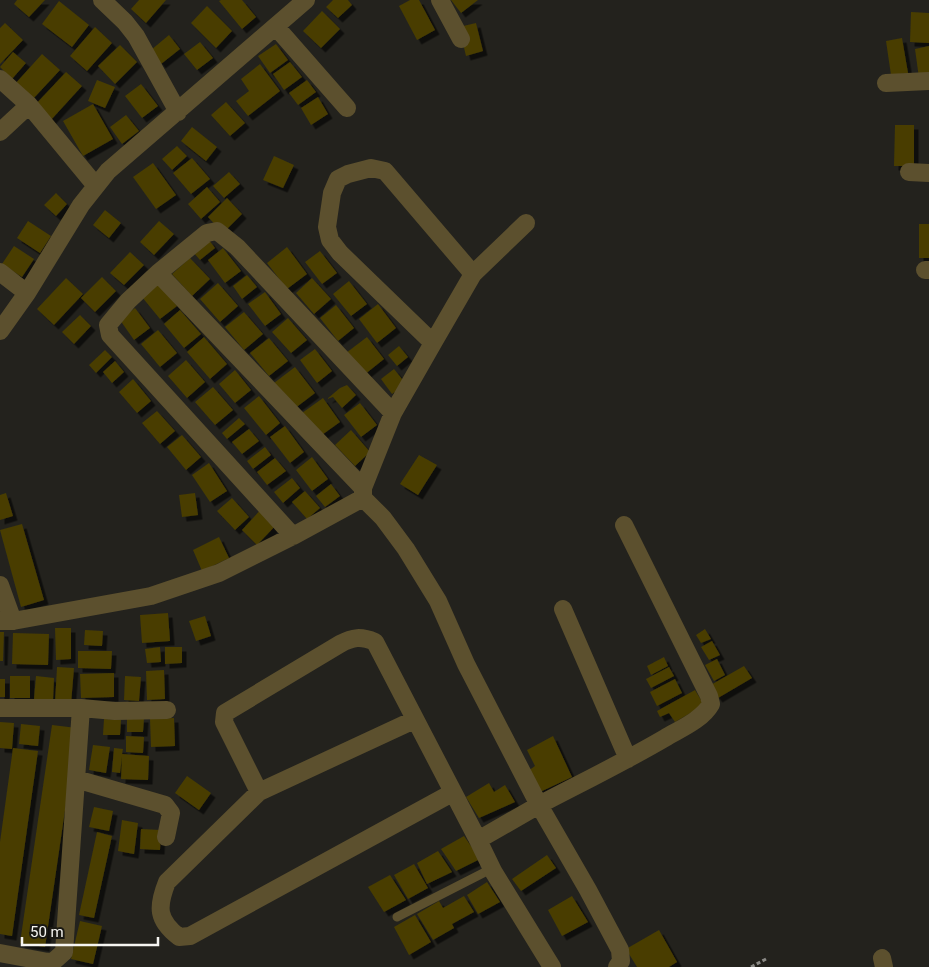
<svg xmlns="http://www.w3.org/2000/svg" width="929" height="967" viewBox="0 0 929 967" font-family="Roboto,sans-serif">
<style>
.building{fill:#483d05;filter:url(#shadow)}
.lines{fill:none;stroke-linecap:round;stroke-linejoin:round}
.path{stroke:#8a8985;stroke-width:3;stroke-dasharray:4 2.5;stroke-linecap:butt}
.lane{stroke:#5c502e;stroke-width:9}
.street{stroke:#5c502e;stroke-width:18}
</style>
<defs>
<filter id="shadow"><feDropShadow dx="4.5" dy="4.5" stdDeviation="0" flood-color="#0009"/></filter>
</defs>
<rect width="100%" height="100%" fill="#23221d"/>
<path class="building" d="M17 0H45L29 17 14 4Z
M139 0H166L146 23 131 9Z
M221 0H242L256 17 242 29 219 1Z
M333 0H348L352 5 338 18 326 7Z
M410 0H419L435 30 417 40 399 6Z
M451 0H478L461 13Z
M59 1 89 25 72 47 42 24Z
M207 6 232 31 216 48 191 23Z
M322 11 340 29 321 48 303 31Z
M911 12 929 13V43L910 42Z
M5 23 23 40 0 64V28Z
M476 23 483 51 466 56 459 27Z
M95 27 112 43 87 71 70 56Z
M169 35 180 49 161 64 151 50Z
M902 38 908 73 891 75 886 41Z
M200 42 213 58 197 70 184 54Z
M276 44 288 60 270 73 258 56Z
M120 45 137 62 115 84 98 66Z
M929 46V76L919 78 915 49Z
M13 52 26 63 12 79 0 67Z
M42 54 60 70 32 100 15 84Z
M290 62 302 77 284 90 273 74Z
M260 64 280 91 248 116 236 101 249 91 241 79Z
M66 72 82 86 50 121 34 106Z
M97 80 115 87 105 108 88 101Z
M307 80 316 92 298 105 289 93Z
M141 84 158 106 142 118 125 96Z
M318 97 328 114 311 125 301 108Z
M226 102 245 123 230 136 211 115Z
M93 104 113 139 83 156 63 121Z
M126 115 139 131 122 144 110 127Z
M895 125H914V166H894Z
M192 127 217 147 206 161 181 141Z
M177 146 187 156 172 170 162 159Z
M274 156 294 165 283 188 263 180Z
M192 158 210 179 191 194 173 173Z
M153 163 176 195 156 209 133 177Z
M229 172 240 184 224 198 213 186Z
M207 187 220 202 201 219 188 204Z
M56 193 67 204 56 216 44 205Z
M227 198 242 214 223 233 208 217Z
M105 210 121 223 109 238 93 225Z
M28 221 51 236 40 253 17 238Z
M159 221 174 234 154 255 140 242Z
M919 224H929V258H919Z
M209 240 215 248 200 260 193 252Z
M14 246 34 259 22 277 2 264Z
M287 247 307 274 287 289 267 263Z
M223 248 241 271 225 283 208 260Z
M320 251 337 273 322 284 305 262Z
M130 252 144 265 124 285 110 273Z
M190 258 210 279 192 296 172 274Z
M247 275 257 287 242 299 233 286Z
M102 277 116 291 95 312 81 298Z
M66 278 83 294 54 325 37 309Z
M312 278 331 299 314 314 296 293Z
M349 281 367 304 351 316 333 294Z
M159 283 177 306 160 319 142 297Z
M218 283 238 306 220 322 200 299Z
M265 292 281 314 265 326 248 304Z
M378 304 396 328 377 343 359 319Z
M336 305 354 328 338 341 320 318Z
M135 308 150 328 134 340 120 320Z
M180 310 201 334 184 348 164 324Z
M244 312 263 334 244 350 225 327Z
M80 315 91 326 74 344 62 332Z
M288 318 307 340 291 353 272 332Z
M158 330 177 353 160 367 141 344Z
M204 337 227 364 210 379 187 352Z
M367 337 384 359 364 375 346 353Z
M269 338 288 361 269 376 250 353Z
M399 346 408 357 397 366 388 355Z
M315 349 332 371 317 383 300 360Z
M105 350 112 357 96 373 89 365Z
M186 360 205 382 187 398 168 376Z
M115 361 124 372 112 383 103 372Z
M295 367 315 393 294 409 274 383Z
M394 369 406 384 392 394 381 379Z
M235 370 251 390 235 403 219 384Z
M133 379 151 401 137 413 119 392Z
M347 385 356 395 342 408 333 397 327 399 340 388Z
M213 387 233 410 215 425 195 402Z
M259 396 280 423 266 435 244 408Z
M323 398 340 422 319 437 302 413Z
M360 403 377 425 361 437 344 415Z
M157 411 175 431 160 444 142 423Z
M239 418 245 424 227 439 222 433Z
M285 426 304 452 290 463 270 437Z
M249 429 259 441 242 454 232 442Z
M351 430 370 452 355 466 335 445Z
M182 435 201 457 186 470 167 447Z
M265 447 271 455 253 469 247 461Z
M419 455 437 465 418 495 400 484Z
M312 457 328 479 312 491 296 470Z
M275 458 286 471 267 485 257 472Z
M209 463 227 491 210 502 192 475Z
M292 478 300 488 283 503 274 492Z
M331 484 340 496 325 507 316 496Z
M305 491 320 508 307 519 292 502Z
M6 493 13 516 0 520V495Z
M195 493 198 515 182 517 179 495Z
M232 498 249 517 235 530 217 511Z
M263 507 279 522 257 545 242 530Z
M22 524 44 600 21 607 0 530Z
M219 537 229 558 202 571 193 550Z
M168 613 170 641 142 643 140 615Z
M205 616 211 636 196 641 189 621Z
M55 628H71V659L56 660Z
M705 629 711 639 701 643 696 635Z
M85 630 103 631 102 646 84 645Z
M0 632H4L3 661H0Z
M13 633 49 634 48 665 12 664Z
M712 641 720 655 709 660 701 647Z
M160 647 161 662 147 663 145 649Z
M165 647H182V663L165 664Z
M78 651H112L111 669 78 668Z
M664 657 668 666 651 675 647 666Z
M717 659 725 675 714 681 705 665Z
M744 666 752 678 718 698 709 686Z
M57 667 74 668 71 704 55 703Z
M669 667 674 676 651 688 646 679Z
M164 670 165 699 147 700 146 671Z
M114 673V697L81 698 80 674Z
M10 676H30V698H10Z
M36 676 54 678 53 701 34 699Z
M125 676 141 677 139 701 124 700Z
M0 679H5V697H0Z
M675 679 682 693 657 706 650 692Z
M695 690 704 705 675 722 669 713 660 717 657 711Z
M127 718H144L143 732H127Z
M174 718 175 746 151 747 150 719Z
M104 719 121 720 120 735H103Z
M0 722 14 723 12 749 0 748Z
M21 724 40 726 38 746 19 744Z
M52 725 77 728 45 947 20 943Z
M126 736 144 737 143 753 126 752Z
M553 736 572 777 540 792 528 771 535 766 527 750Z
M93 745 110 747 106 773 89 770Z
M13 748 38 751 12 936 0 934V842Z
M114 748 123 749 122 754 149 756 148 780 121 779 122 757 120 773 112 772Z
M187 776 211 793 199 810 175 793Z
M489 783 494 792 505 785 515 802 479 818 466 797Z
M94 807 113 811 109 831 89 827Z
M122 820 138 823 134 854 118 851Z
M141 829 161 830 160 850 140 849Z
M97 832 112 836 94 918 79 915Z
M464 836 480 859 456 871 441 849Z
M438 851 452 872 427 884 417 863Z
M547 855 556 868 521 891 512 879Z
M414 864 428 888 408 899 394 875Z
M390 875 406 900 384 912 368 887Z
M487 882 500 902 478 914 467 895Z
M464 896 474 912 452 924 454 928 433 940 417 914 439 901 443 908Z
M572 896 588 922 562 936 548 910Z
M415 915 431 942 409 955 394 927Z
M80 921 102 926 93 964 71 959Z
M659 930 677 962 669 967H637L626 949Z"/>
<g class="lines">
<path class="path" d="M751 967 766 959"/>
<path class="lane" d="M397 917 491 869"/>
<path class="street" d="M102 0 125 22 136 36 178 112
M440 0 461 39
M276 27 347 108
M0 79 29 105 96 186
M886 83 929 81
M0 132 29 105
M909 172 929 173
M925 270H929
M0 272 27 293
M158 273 363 488
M0 331 27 293 81 205 108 171 306 0
M433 343 473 274 526 223
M363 498V488L393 413 433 343 340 253 330 240 327 227 332 193 338 179 348 174 371 168 385 171 473 274
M293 536 110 335 108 325 128 301 158 273 207 233 217 231 237 247 393 413
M0 585 13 621
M563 609 628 759
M0 621H13L151 596 219 573 293 536 363 498 383 518 406 549 438 601 466 664 539 805 478 840 493 871 552 967
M0 708H81L115 711 167 710
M414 720 259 792 167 882C157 907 157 920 179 937L190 936 452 793
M76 779 165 805 171 813 166 837
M259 792 224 722 225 713 340 644C353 637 361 636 375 642L478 840
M0 953 48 962 54 961 64 952 81 708
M882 958 884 967
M617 967 621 961 620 950 588 890 539 805C581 783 624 762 665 738 680 729 702 720 711 704L709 696 624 525"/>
</g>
<path d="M22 937v8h136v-8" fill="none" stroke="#f6f5f1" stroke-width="2.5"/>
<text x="30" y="937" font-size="15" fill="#f6f5f1" stroke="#1a1913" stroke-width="4" paint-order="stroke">50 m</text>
</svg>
